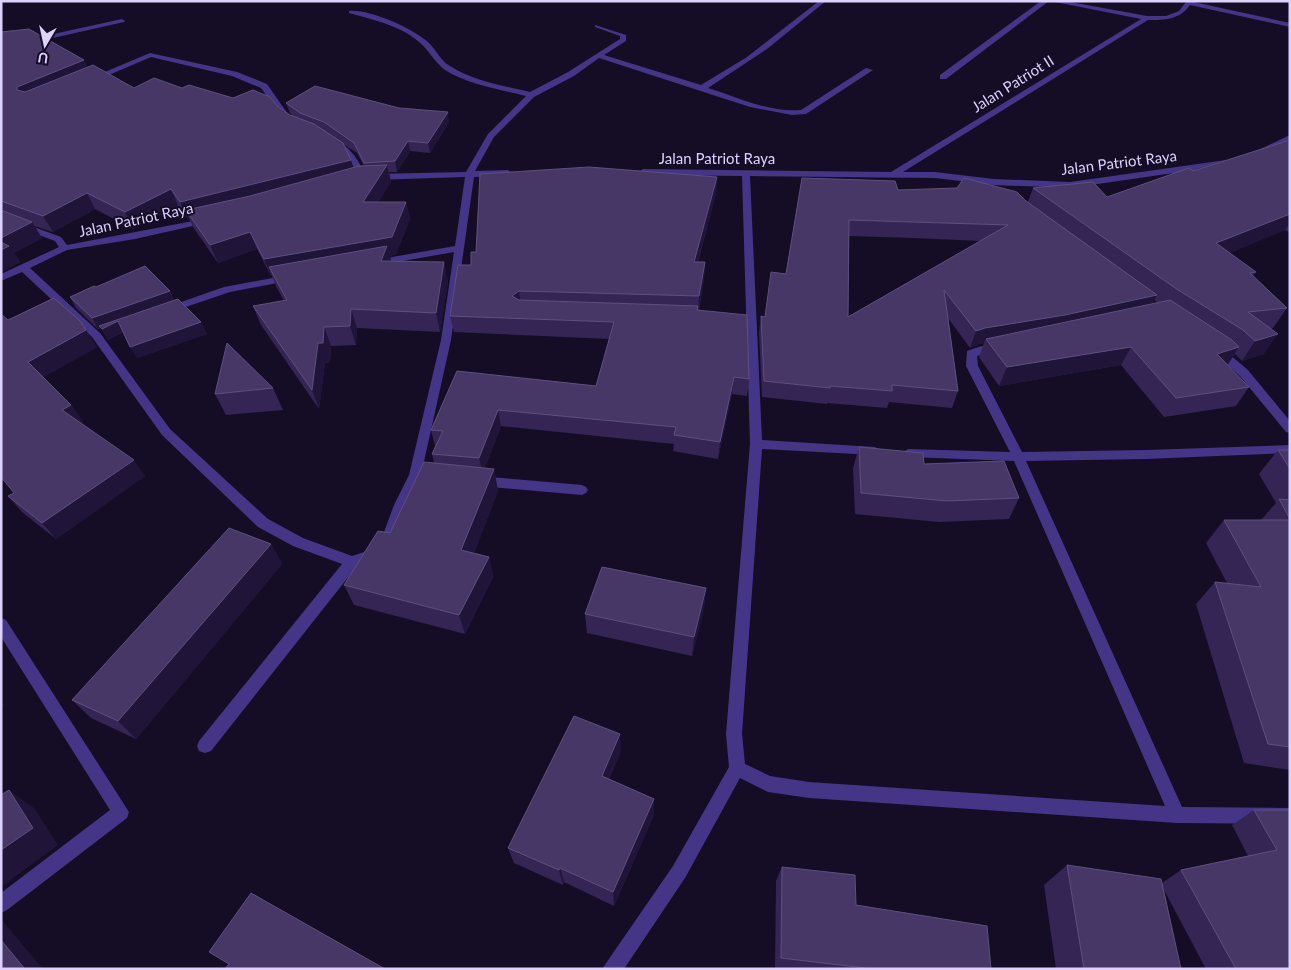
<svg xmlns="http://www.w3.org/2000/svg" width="1291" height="970" viewBox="0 0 1291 970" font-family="Lato,sans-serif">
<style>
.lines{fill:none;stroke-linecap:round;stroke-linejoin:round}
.minor{fill:#443587;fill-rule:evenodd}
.wall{fill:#352554;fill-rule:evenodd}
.shaded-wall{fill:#201439}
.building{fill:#473766;stroke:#5e507e;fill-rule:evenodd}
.labels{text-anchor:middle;stroke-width:4;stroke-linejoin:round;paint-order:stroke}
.far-street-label{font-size:15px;fill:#ddd1ff;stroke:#150d25}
</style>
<rect width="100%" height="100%" fill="#150d25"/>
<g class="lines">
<path class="minor" d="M819 1H826L767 49 708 88C738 97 769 113 801 110L866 68 873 70 806 114 792 115 750 107 599 58 574 76 534 97 494 137 475 171 508 170 512 173 508 176 474 177 451 340 421 475 406 505 395 538 374 560 357 566 211 751 205 753 199 751 197 746 199 741 342 564 293 546 258 527 162 435 92 337 22 272 1 281V274L59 247 55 241 1 221V215L61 237 67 245 209 218V222L206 223 135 239 67 250 30 268 100 333 170 429 268 519 303 538 352 556 364 552 384 532 394 505 409 475 441 340 454 252 375 266 370 263 375 260 455 246 465 177 373 180 369 177 373 174 466 172 488 134 526 96C499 89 469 85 445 70 435 63 429 50 419 42 400 25 373 20 349 13V11C370 9 414 29 429 43 437 51 441 61 450 66 473 81 504 86 530 92L568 72 620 39V36L595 27V25L626 35V41L604 55 701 85 747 57Z
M1041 1H1049L946 79H940V75Z
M1050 1H1065L1147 16H1166L1179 11 1186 2 1189 1 1290 23V27L1190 5C1179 20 1165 20 1148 20L903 172H935L994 179 1070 182 1226 160 1230 163 1229 165 1070 188 994 185 935 178 750 176 762 440 875 447 881 451 875 455 762 449 742 734 745 764 770 776 809 782 1165 806 1014 461 908 457 902 453 908 449 1010 452 966 366 967 351 975 348 998 342 1003 346 1002 348 977 356 978 366 1022 452 1146 450 1290 445V453L1146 459 1026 461 1182 807 1290 808V824L1177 823 809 798 768 792 740 778 685 878 624 969H602L673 866 729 767 726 734 750 444 742 176 643 175 639 172 643 169 891 172 1141 19Z
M122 19 125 21 124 22 35 42 1 46V42L35 38Z
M150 53 237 72 267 84 292 120 285 122 261 88 232 76 151 57 95 81 88 79Z
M1290 135V140L1255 157 1248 155Z
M331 142C349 140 361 165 367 178L366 180H360L349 158 331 146Z
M289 275 293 276V280L230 292 168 313 163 310 164 308 224 287Z
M1218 346 1222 348 1248 370 1290 421V433L1286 432 1240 376 1214 352 1213 350 1214 348Z
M479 476 582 485 586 487 588 490 586 493 582 495 479 486 475 484 473 481 475 478Z
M1 618 6 620 129 812 127 818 7 910 1 913V893L110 810 1 637Z"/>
</g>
<path class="wall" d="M1 32 88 67 134 88H182L277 106 290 115 293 116 290 113 286 103 449 122 430 153 410 151 397 172H389L391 182 378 202H406L410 219 396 254 390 256 391 261 448 281 440 332 357 328 356 345 331 346 330 362 325 363 319 409 261 325 253 306 284 301 276 286 272 276H271L257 249 218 263 193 227 189 218 188 219 178 206 133 229 95 209 53 232 34 226 42 238 14 253 20 262 1 272ZM343 144 357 153 364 166 353 168Z
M1290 140V233L1285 230 1229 253 1256 272 1253 276 1287 308 1273 328 1271 329 1264 354 1242 361 1235 354 1227 365 1249 387 1236 406 1164 417 1121 365 999 386 979 357 984 343 979 344 970 348 948 318 958 391 952 408 889 402 887 408 827 403V404L762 397 759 333 761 316 765 317 786 274 802 178 898 190 1028 202 1033 188 1107 197ZM849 236 913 238 981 241 848 317ZM1154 300 1158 303 1152 304Z
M717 177 716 193 698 262H705L704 279 699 310 749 379 747 396 732 394 718 459 673 451 674 444 501 426 485 468 494 469 498 491 474 553 489 557 493 577 465 634 354 605 344 585 390 533 434 463 432 454 435 446 431 430 457 371 596 386 609 339 454 332 450 316 471 265Z
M96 287 170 291 174 300 207 334 137 358 123 332 108 340 101 328 98 329 76 308 70 297Z
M8 320 97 347 43 377 71 405 83 422 81 423 145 476 56 539 22 512 8 496 14 493Z
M273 388 283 410 226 415 215 394Z
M859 447 924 464 1019 498 1009 519 939 522 855 514 853 468Z
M1278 450H1290V770L1244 763 1196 604 1215 582 1227 583 1206 543 1224 520H1261L1276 503 1259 474Z
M271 544 282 564 136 739 91 718 72 700Z
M706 588 704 609 692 656 587 633 585 614Z
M621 751 609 779 654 799V815L614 906 564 882 563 885 514 863 508 848Z
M1254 810H1290V969H1206L1164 890 1181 969H1056L1044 885 1067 865 1162 883 1181 870 1248 856 1232 825Z
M782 867 856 905 991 969H775L776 881Z"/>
<path class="shaded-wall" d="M84 60 92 75 25 102 17 90V87Z
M448 112 449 122 430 153 428 143Z
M408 141 410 151 397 172 395 161Z
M351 160 355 176 186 210 189 218 188 219 180 202Z
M387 165 391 182 368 219 363 202Z
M717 177 716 193 693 278 694 262Z
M171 189 178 206 133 229 125 212Z
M87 193 95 209 53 232 43 216Z
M406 202 410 219 396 254 390 256 392 265 269 267 272 276H271L264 259Z
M1290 214V223L1285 230 1205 263 1216 243Z
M32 222 42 238 14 253 20 262 1 272V238Z
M250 232 257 249 218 263 210 245Z
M444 262 448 281 440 332 436 313Z
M705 262 704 279 698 313 699 296Z
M170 291 175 302 108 340 102 329 110 325 98 329 92 318Z
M519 291 521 307 512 296Z
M1157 295 1149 311 986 339 984 343 979 344 970 348 976 331 985 328Z
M351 309 357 328 356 345 350 326Z
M201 322 207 334 137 358 130 347Z
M324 327 331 346 330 362 325 363 319 409 312 390 318 343Z
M86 330 97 347 40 379 28 362Z
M1278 334 1264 354 1242 361 1255 341Z
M1131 347 1121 365 999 386 1007 367Z
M1239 347 1227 366 1217 354Z
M734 377 732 394 718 459 720 442Z
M71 405 83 422 74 427 62 410Z
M498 410 501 426 483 474 479 458Z
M134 460 145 476 56 539 42 523Z
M494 469 498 491 467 571 461 550Z
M271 544 282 564 136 739 118 721Z
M489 557 493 577 465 634 459 615Z
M706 588 704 609 692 656 694 637Z
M1 699 4 705 1 707Z
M620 734 621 751 603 792 602 776Z
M9 790 34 808 58 845 1 887V850Z
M654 799V815L614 906 613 892Z
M560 868 564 882 563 885 559 870Z
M1 919 43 969H25L1 940Z"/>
<path class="building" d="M29 29 84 60 17 87V90L25 92 93 65 134 88 154 78 182 88 189 85 233 98 253 90 270 97 277 106 290 115 314 124 343 143 351 160 180 202 171 189 125 212 87 193 43 216 1 201V32Z
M315 86 399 108 448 112 428 143 408 141 395 161 364 163 354 143 324 122 300 113 286 103Z
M1290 140V214L1216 243 1256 272 1250 273 1287 308 1248 312 1278 334 1255 341 1243 330 1178 290 1033 188 1093 182 1107 197 1189 168 1193 171Z
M387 165 363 202H406L392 237 264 259 250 232 210 245 186 210 250 196 359 166Z
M589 167 717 177 694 262H705L699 296 519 291 512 296 519 300 698 306 697 310 747 315 749 379 734 377 720 442 674 435 676 427 498 410 479 458 432 454 443 431 431 430 457 371 596 386 614 322 450 316 458 265H471V252H476L480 174Z
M802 178 895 181 898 190 957 188 964 178 1017 192 1026 201 1157 295 1065 315 985 328 976 331 944 290 958 391 892 385V391L830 386V388L764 381 761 316 765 317 771 272 786 274ZM849 220 1008 225 848 317Z
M1 210 32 222 1 238Z
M1 242 9 246 1 250Z
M387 246 381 261 444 262 436 313 351 309 350 326 324 327 323 343H318L312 390 253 306 287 300 269 267Z
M145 266 170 291 92 318 70 297 94 286 96 287Z
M54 298 80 321 86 330 28 362 71 405 62 410 134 460 42 523 8 496 14 493 1 477V314L8 320Z
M178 299 201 322 130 347 118 321 102 329 99 326Z
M1170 300 1232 340 1239 347 1217 354 1249 387 1176 398 1131 347 1007 367 986 339Z
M227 343 273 388 215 394Z
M859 447 923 453 924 464 1004 461 1019 498 947 501 861 493Z
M1278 450H1290V469Z
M424 462 494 469 461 550 489 557 459 615 344 585 378 531 390 533Z
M1279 499 1290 500V519Z
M1224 520H1290V747L1268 744 1215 582 1261 587Z
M229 528 271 544 118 721 72 700Z
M602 567 706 588 694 637 585 614Z
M574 716 620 734 602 776 654 799 613 892 560 868 559 870 508 848Z
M9 790 33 828 1 850V795Z
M1254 810H1290V969H1236L1181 870 1277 850Z
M1067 865 1161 879 1181 969H1084Z
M782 867 855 875 856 905 987 926 991 969H865V968L781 958Z
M251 893 385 969H225L229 964 209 952Z
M1 940 25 969H1Z"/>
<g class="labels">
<g class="far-street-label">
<text transform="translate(1013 84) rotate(-32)" y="5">Jalan Patriot II</text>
<text x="717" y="164">Jalan Patriot Raya</text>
<text transform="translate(1119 163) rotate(-7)" y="5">Jalan Patriot Raya</text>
<text transform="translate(136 220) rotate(-12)" y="5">Jalan Patriot Raya</text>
</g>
</g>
<rect width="1291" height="970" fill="none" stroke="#ddd1ff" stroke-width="5"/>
<g transform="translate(45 45) rotate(189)" stroke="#150d25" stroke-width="4" paint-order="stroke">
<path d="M0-4L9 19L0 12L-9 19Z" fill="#ddd1ff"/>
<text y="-8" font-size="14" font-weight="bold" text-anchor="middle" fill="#ddd1ff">U</text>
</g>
</svg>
